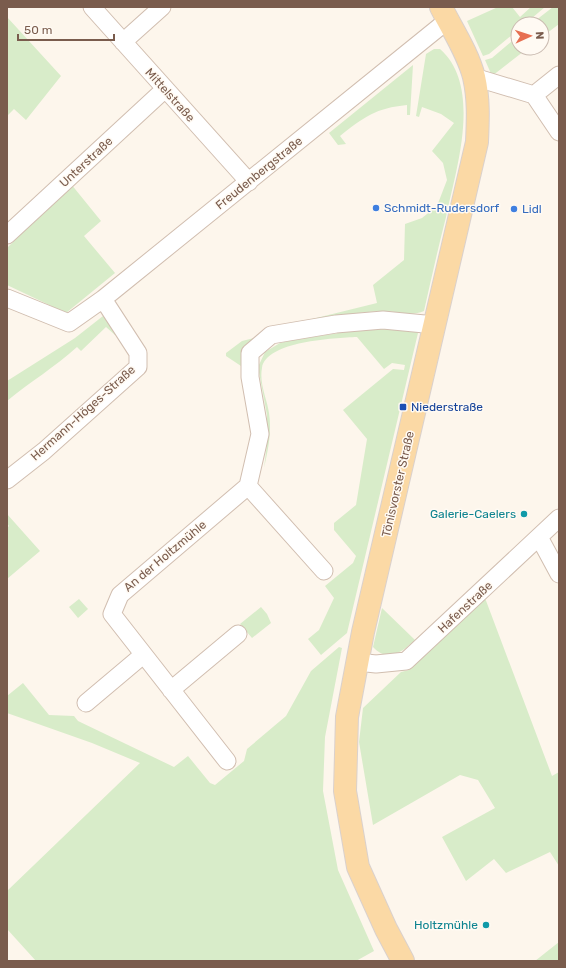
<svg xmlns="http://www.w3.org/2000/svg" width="566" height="968" viewBox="0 0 566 968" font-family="Rubik,sans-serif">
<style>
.green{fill:#d8ecc9}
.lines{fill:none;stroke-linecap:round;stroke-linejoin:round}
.minor-casing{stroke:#d1beb0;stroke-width:19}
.major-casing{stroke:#dad1cd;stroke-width:24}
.minor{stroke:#fff;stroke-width:17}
.major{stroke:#fbd9a5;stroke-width:22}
.shop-dot{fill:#3f7fe0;stroke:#fffaf3;stroke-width:1.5}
.transit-dot{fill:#1a4fb4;stroke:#fffaf3;stroke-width:1.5}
.culture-dot{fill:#0f9aa8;stroke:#fffaf3;stroke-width:1.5}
.labels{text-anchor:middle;stroke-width:3;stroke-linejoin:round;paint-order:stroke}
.street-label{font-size:12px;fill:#7a5c4d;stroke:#fffaf3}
.shop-label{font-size:12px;fill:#366cbe;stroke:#fffaf3;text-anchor:start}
.transit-label{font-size:12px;fill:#164399;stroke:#fffaf3;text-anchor:start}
.culture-label{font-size:12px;fill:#0d838f;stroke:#fffaf3;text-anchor:end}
</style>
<rect width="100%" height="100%" fill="#fdf6ec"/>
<path class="green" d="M498 7H512L520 17 531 7H545L525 24H518V30L489 54 483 56 467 21Z
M553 7H559V24L542 37V24H531Z
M7 17 61 76 26 120 14 109 7 116Z
M518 36V48H528L492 76 485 60 492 58Z
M434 49H440C483 87 456 169 446 217 438 248 431 280 424 311 411 317 398 311 384 311 356 312 328 318 300 322L377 303 373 285 404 260 405 224 422 218 437 206 447 180 443 163 432 151 454 123 441 114 422 107 419 117 416 116 426 54Z
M413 65 410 115H407V105C376 108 364 117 340 136L346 144 338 145 329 133Z
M71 184 101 221 84 236 115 273 66 313 7 285V248Z
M103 316 107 317 117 333 115 335 106 327 81 351 77 347C55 367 30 382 7 401V381L75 338Z
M385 326 413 330 418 333 347 633 321 655 308 639 319 630 334 598 325 586 353 563 356 556 334 530V523L356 505 367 439 343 410 393 369 404 370 405 365 392 363 384 369 357 337C335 338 266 341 262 368 259 383 267 399 269 413 272 432 268 450 264 468L267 444V415L258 367 265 352 280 343 293 340Z
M258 337 243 353 241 366 226 356V353L242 341Z
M7 514 40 551 7 579V528L9 526 7 523Z
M485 598 552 776 559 772V866L550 852 506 873 494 859 466 881 442 837 495 808 478 780 460 775 373 825 359 742 363 708 401 672 409 670Z
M79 599 88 609 78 618 69 607Z
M261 607 267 614 271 623 252 638 240 624Z
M382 608 415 640C402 652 388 663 373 647Z
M339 647 342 648 325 737 323 791 338 870 374 951 356 961H36L7 929V891L140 763 92 743 7 713V696L23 683 49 715 74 716 78 721 174 767 188 756 210 783 215 785 244 761 247 749 286 716 311 671Z
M559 942V961H535Z"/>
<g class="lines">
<defs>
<path id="minor" d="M92 7 249 182
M123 42 162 7
M474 77 534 95 559 132
M534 95 559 75
M7 235 165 89
M7 298 69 323 103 299 448 20
M7 480 44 451 138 367V353L103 299
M248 486 324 571
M539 537 559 574
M357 662 376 664 406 661 559 518
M171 690 238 634
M86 703 143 655
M227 761 112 614 120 595 248 486 260 434 250 377V353L271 335 336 324 383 320 435 325"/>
<path id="major" d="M403 961 386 929 358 867 345 791 347 717 363 632 477 142C478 120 479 99 474 77 468 53 452 29 441 7"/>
</defs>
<use href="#minor" class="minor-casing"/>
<use href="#major" class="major-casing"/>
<use href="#minor" class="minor"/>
<use href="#major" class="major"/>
</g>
<g class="shop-dot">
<circle cx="376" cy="208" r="4"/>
<circle cx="514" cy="209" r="4"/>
</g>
<rect class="transit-dot" x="399" y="403" width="8" height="8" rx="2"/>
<g class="culture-dot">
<circle cx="524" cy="514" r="4"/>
<circle cx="486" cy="925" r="4"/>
</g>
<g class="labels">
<g class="street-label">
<text transform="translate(170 95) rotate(48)" y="4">Mittelstraße</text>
<text transform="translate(86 162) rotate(-43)" y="4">Unterstraße</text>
<text transform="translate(259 173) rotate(-39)" y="4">Freudenbergstraße</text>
<text transform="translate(83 413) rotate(-42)" y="4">Hermann-Höges-Straße</text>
<text transform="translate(398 484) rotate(-77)" y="4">Tönisvorster Straße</text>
<text transform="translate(165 556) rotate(-40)" y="4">An der Holtzmühle</text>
<text transform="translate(465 607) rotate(-43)" y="4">Hafenstraße</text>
</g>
<g class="shop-label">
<text x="384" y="212">Schmidt-Rudersdorf</text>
<text x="522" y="213">Lidl</text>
</g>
<g class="transit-label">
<text x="411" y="411">Niederstraße</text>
</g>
<g class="culture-label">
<text x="516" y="518">Galerie-Caelers</text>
<text x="478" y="929">Holtzmühle</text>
</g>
</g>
<rect width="566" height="968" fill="none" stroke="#7a5c4d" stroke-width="16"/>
<g transform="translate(530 36) rotate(87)"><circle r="19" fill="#fffaf3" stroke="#cabbb1"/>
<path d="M0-3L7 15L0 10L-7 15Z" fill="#e76f51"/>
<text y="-6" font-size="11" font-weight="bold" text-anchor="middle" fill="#7a5c4d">N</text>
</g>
<path d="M18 34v6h96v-6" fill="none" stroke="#7a5c4d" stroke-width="2"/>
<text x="24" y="34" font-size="12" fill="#7a5c4d" stroke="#fffaf3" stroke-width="3" paint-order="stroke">50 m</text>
</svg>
